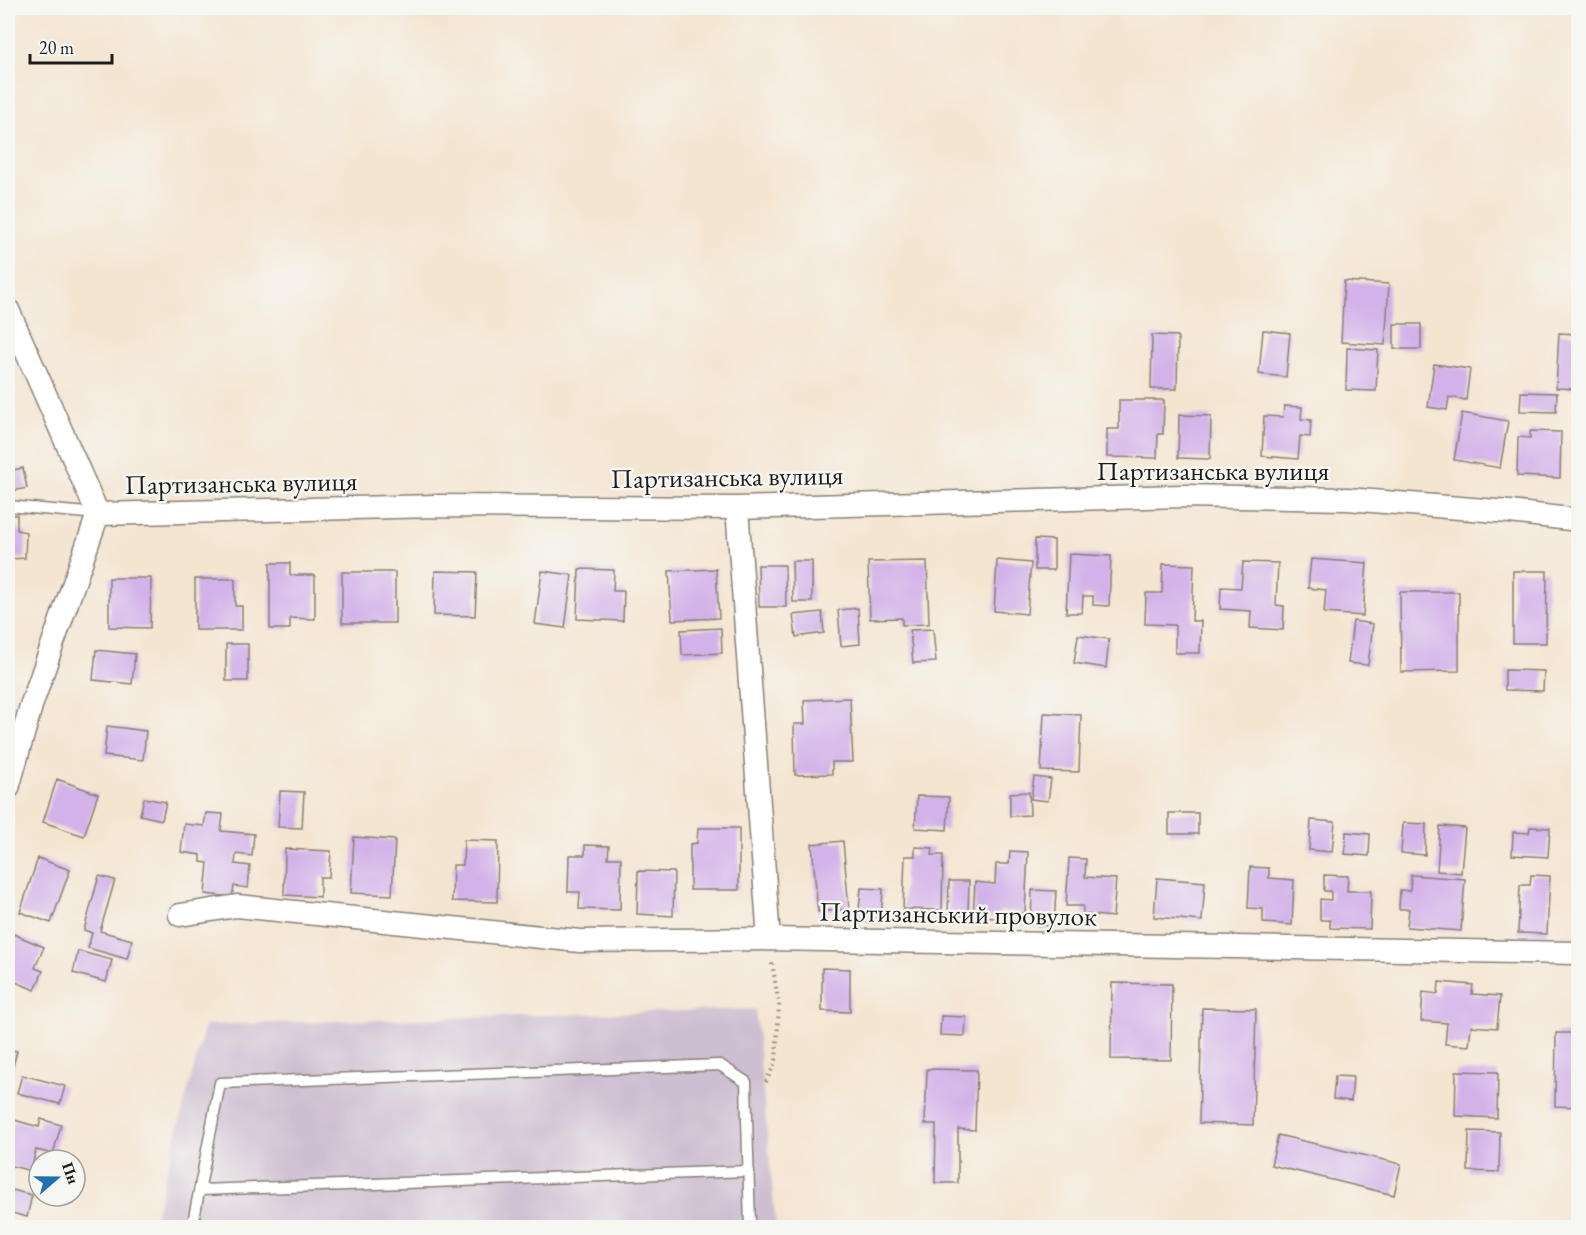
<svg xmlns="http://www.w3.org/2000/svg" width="1586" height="1235" viewBox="0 0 1586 1235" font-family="'EB Garamond',serif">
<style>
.industrial{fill:#cebed1}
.building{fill:#d3b2e9}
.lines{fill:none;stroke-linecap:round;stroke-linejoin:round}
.service-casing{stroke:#888076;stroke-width:13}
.minor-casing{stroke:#888076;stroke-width:25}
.path{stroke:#888076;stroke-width:4;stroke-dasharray:1.5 4.5;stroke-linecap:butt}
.service{stroke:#fff;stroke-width:10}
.minor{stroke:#fff;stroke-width:22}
.labels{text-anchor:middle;stroke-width:5;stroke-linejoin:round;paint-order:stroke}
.street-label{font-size:27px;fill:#1c1c1c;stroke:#f6f6f2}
</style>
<rect width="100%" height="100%" fill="#f6f6f2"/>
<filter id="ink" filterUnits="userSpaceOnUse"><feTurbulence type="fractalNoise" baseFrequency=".0167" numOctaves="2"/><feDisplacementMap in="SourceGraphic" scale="12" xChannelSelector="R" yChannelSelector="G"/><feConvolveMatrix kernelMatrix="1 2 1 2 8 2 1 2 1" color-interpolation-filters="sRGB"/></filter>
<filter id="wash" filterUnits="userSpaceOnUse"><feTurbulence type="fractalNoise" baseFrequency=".008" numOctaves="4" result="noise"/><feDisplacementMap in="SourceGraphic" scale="24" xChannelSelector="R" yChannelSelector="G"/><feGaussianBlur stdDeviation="1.35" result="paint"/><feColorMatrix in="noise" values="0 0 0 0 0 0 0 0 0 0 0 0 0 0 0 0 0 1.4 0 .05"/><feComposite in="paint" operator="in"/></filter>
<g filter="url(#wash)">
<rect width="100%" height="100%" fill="#f4e5d1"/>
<path class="industrial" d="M755 1009 776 1227 152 1228 205 1025Z"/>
<g id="blocks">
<path class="building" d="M1344 281 1389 284 1385 345 1341 342Z
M1394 324H1421V349H1394Z
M1263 330 1290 333 1286 377 1259 374Z
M1559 333 1578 334V389L1556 388Z
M1152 335 1178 336 1177 389H1151Z
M1347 348 1378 350 1376 391 1346 390Z
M1434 364 1470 369 1466 400 1449 397 1447 410 1428 407Z
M1521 392 1557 393 1556 412 1520 411Z
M1119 400H1164L1163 434H1158L1157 458 1107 457V429H1119Z
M1284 406 1302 407 1301 419 1311 420 1310 437 1300 436 1298 459 1262 456 1264 416 1283 417Z
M1462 413 1508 421 1500 468 1454 460Z
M1179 415 1211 416 1210 459 1178 458Z
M1530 431 1561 432 1560 478 1517 476 1518 437 1530 438Z
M23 468 27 488 8 492V471Z
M8 515H17V530L26 532 25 558 12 559 11 576H8Z
M1035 539 1054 540V570H1035Z
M1069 554 1111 556 1109 606 1093 605V596H1083L1082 613H1066Z
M1311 559 1367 563 1363 616 1324 613 1326 590 1308 588Z
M997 560 1031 563 1027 614 994 611Z
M792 561H812V602H793Z
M927 561 929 624 902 625V618L870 619 868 562Z
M1243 562 1278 563 1276 605 1284 606 1283 630 1250 628 1251 611 1220 609 1221 587 1241 588Z
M270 563H290V575H315V619L290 618V629H270Z
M1163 564 1194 565 1192 621H1201L1200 653H1175V625L1145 624 1146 593H1162Z
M758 565H785L786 607H759Z
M579 569 614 570 613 591H624L623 621 577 619Z
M716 569 719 618 672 620 669 571Z
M435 571 477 572 475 616 434 615Z
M542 571 572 575 565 628 535 624Z
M1513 571H1547L1546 643H1513Z
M342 572H395V623H342Z
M109 578H151L150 628 109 627Z
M195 579H235V606H242V630H195Z
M1400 592H1459V671L1401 672Z
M858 608 860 644 841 646 838 610Z
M822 612 824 633 796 637 793 615Z
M1353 621 1373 624 1368 665 1348 663Z
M721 628 722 653 682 655 681 630Z
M933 629 936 662 913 663 910 630Z
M1078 635 1109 639 1106 668 1074 663Z
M226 644H248V681H226Z
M96 650 135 654 132 684 93 680Z
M1505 670 1544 671 1543 691 1505 690Z
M850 698 853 762H832V774L795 775 794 724H805L804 700Z
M1044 713 1081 715 1079 772 1041 771Z
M107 726 146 731 143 760 104 756Z
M1034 777 1051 779 1048 801 1031 799Z
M57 779 98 794 84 836 43 822Z
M280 791 304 792 302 828 278 827Z
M1029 792 1030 815 1010 816V793Z
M917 796 949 797 947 830 915 828Z
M144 798 166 802 162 820 140 815Z
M206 813 223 814 221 831 254 834 252 856 236 854 235 864 250 866 248 888 234 886 232 897 205 894 208 863 201 862V855L181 852 184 824 204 826Z
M1169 813H1198V834H1169Z
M1311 820 1335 822 1332 852 1309 850Z
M1403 823 1426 824 1425 855 1401 853Z
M1440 826 1465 828 1461 873 1437 871Z
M1530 827 1550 828 1548 857 1512 855 1513 832 1529 833Z
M698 828H739V890H690V844L697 843Z
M1346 832 1370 834 1369 856 1345 854Z
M354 837 395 840 392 895 351 893Z
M464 840 498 841 497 902 452 901 453 865H463Z
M843 841 849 909 818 912 812 844Z
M585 845 609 846 608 858H621L620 910 579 909 580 892H568L569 855H585Z
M915 847 933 848 932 855H943L942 910 903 909 905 856H915Z
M285 849 331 851 329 877H320V897L284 895Z
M1010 851 1028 852 1025 913 999 911V918L973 917 975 882 995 884 996 864H1009Z
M38 858 70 870 51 923 20 912Z
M1069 858 1086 859 1085 877 1116 879 1113 917 1083 914V906H1066Z
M1250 867 1269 868V878L1294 880 1292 925 1263 923V909L1248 908Z
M638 871 674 872 673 916 637 914Z
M1324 875 1348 876 1347 891H1371L1370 929 1330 928V920H1320V899L1331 900V891H1324Z
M1411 875 1465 879 1461 931 1407 927 1409 909H1399L1400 890 1410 891Z
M1531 875 1550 876 1547 934 1518 933 1520 885H1530Z
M99 876 115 880 100 931 132 940 127 959 88 948 92 933 84 930Z
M1157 878 1205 882 1202 921 1154 917Z
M949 881H969L968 915H948Z
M861 888 883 889 881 923 858 921Z
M1032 890 1056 891 1054 926 1031 925Z
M11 933 44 947 35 968 43 971 35 990 8 979V942Z
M78 951 112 960 106 982 73 973Z
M822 968 850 969V1012L822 1011Z
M1439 982 1473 985 1472 994 1500 996 1497 1028 1471 1026 1469 1046 1445 1044 1447 1023 1421 1021 1423 992 1438 994Z
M1112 983 1172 984 1171 1060 1111 1059Z
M1202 1008 1256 1009 1253 1125 1199 1123Z
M941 1016 966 1017 965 1036 940 1035Z
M1556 1033H1578V1107L1555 1106Z
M8 1049 17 1051 8 1085Z
M927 1069 977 1070 975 1130 958 1129V1183H935L936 1124H925Z
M1456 1071 1498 1072 1497 1118 1455 1116Z
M22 1075 65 1086 60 1104 17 1093Z
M1335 1076 1353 1077 1351 1101 1333 1099Z
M41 1119 61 1125 53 1154 36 1150 31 1171 8 1165V1144L14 1120 39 1127Z
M1469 1131 1500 1132 1499 1172 1468 1171Z
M1278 1135 1401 1164 1394 1195 1271 1165Z
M8 1189 32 1195 27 1217 8 1212Z"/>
</g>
</g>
<g filter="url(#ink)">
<use href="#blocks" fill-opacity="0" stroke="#888076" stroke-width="1.5"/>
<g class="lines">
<defs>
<path id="service" d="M8 506 98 514
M200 1190 749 1171
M192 1228 220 1083 720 1065 746 1082 750 1228"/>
<path id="minor" d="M8 310 98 514 436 506 737 508 1182 496 1347 499 1510 512 1578 520
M737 508 769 939 1578 953
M8 788 31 706 98 514
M180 915 237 906 580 941 769 939"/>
</defs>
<use href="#service" class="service-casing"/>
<use href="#minor" class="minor-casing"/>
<path class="path" d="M766 1082 776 1060 779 1005 772 963"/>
<use href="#service" class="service"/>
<use href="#minor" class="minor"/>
</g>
</g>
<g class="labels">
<g class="street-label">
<text x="1213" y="480">Партизанська вулиця</text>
<text transform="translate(727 477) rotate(-1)" y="9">Партизанська вулиця</text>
<text transform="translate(241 483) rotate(-1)" y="9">Партизанська вулиця</text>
<text transform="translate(958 914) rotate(1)" y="9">Партизанський провулок</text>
</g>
</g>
<rect width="1586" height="1235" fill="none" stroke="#f6f6f2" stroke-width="30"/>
<g transform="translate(57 1178) rotate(70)"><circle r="28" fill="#f6f6f2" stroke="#9f9f9c" stroke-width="1.5"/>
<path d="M0-4.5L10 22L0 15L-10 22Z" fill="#1f6fb2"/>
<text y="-9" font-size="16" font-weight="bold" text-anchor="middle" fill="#1c1c1c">Пн</text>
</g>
<path d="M30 54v9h82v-9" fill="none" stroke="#1c1c1c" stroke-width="3"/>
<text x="39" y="54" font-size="18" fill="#1c1c1c" stroke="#f6f6f2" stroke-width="4.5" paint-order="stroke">20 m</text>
</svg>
